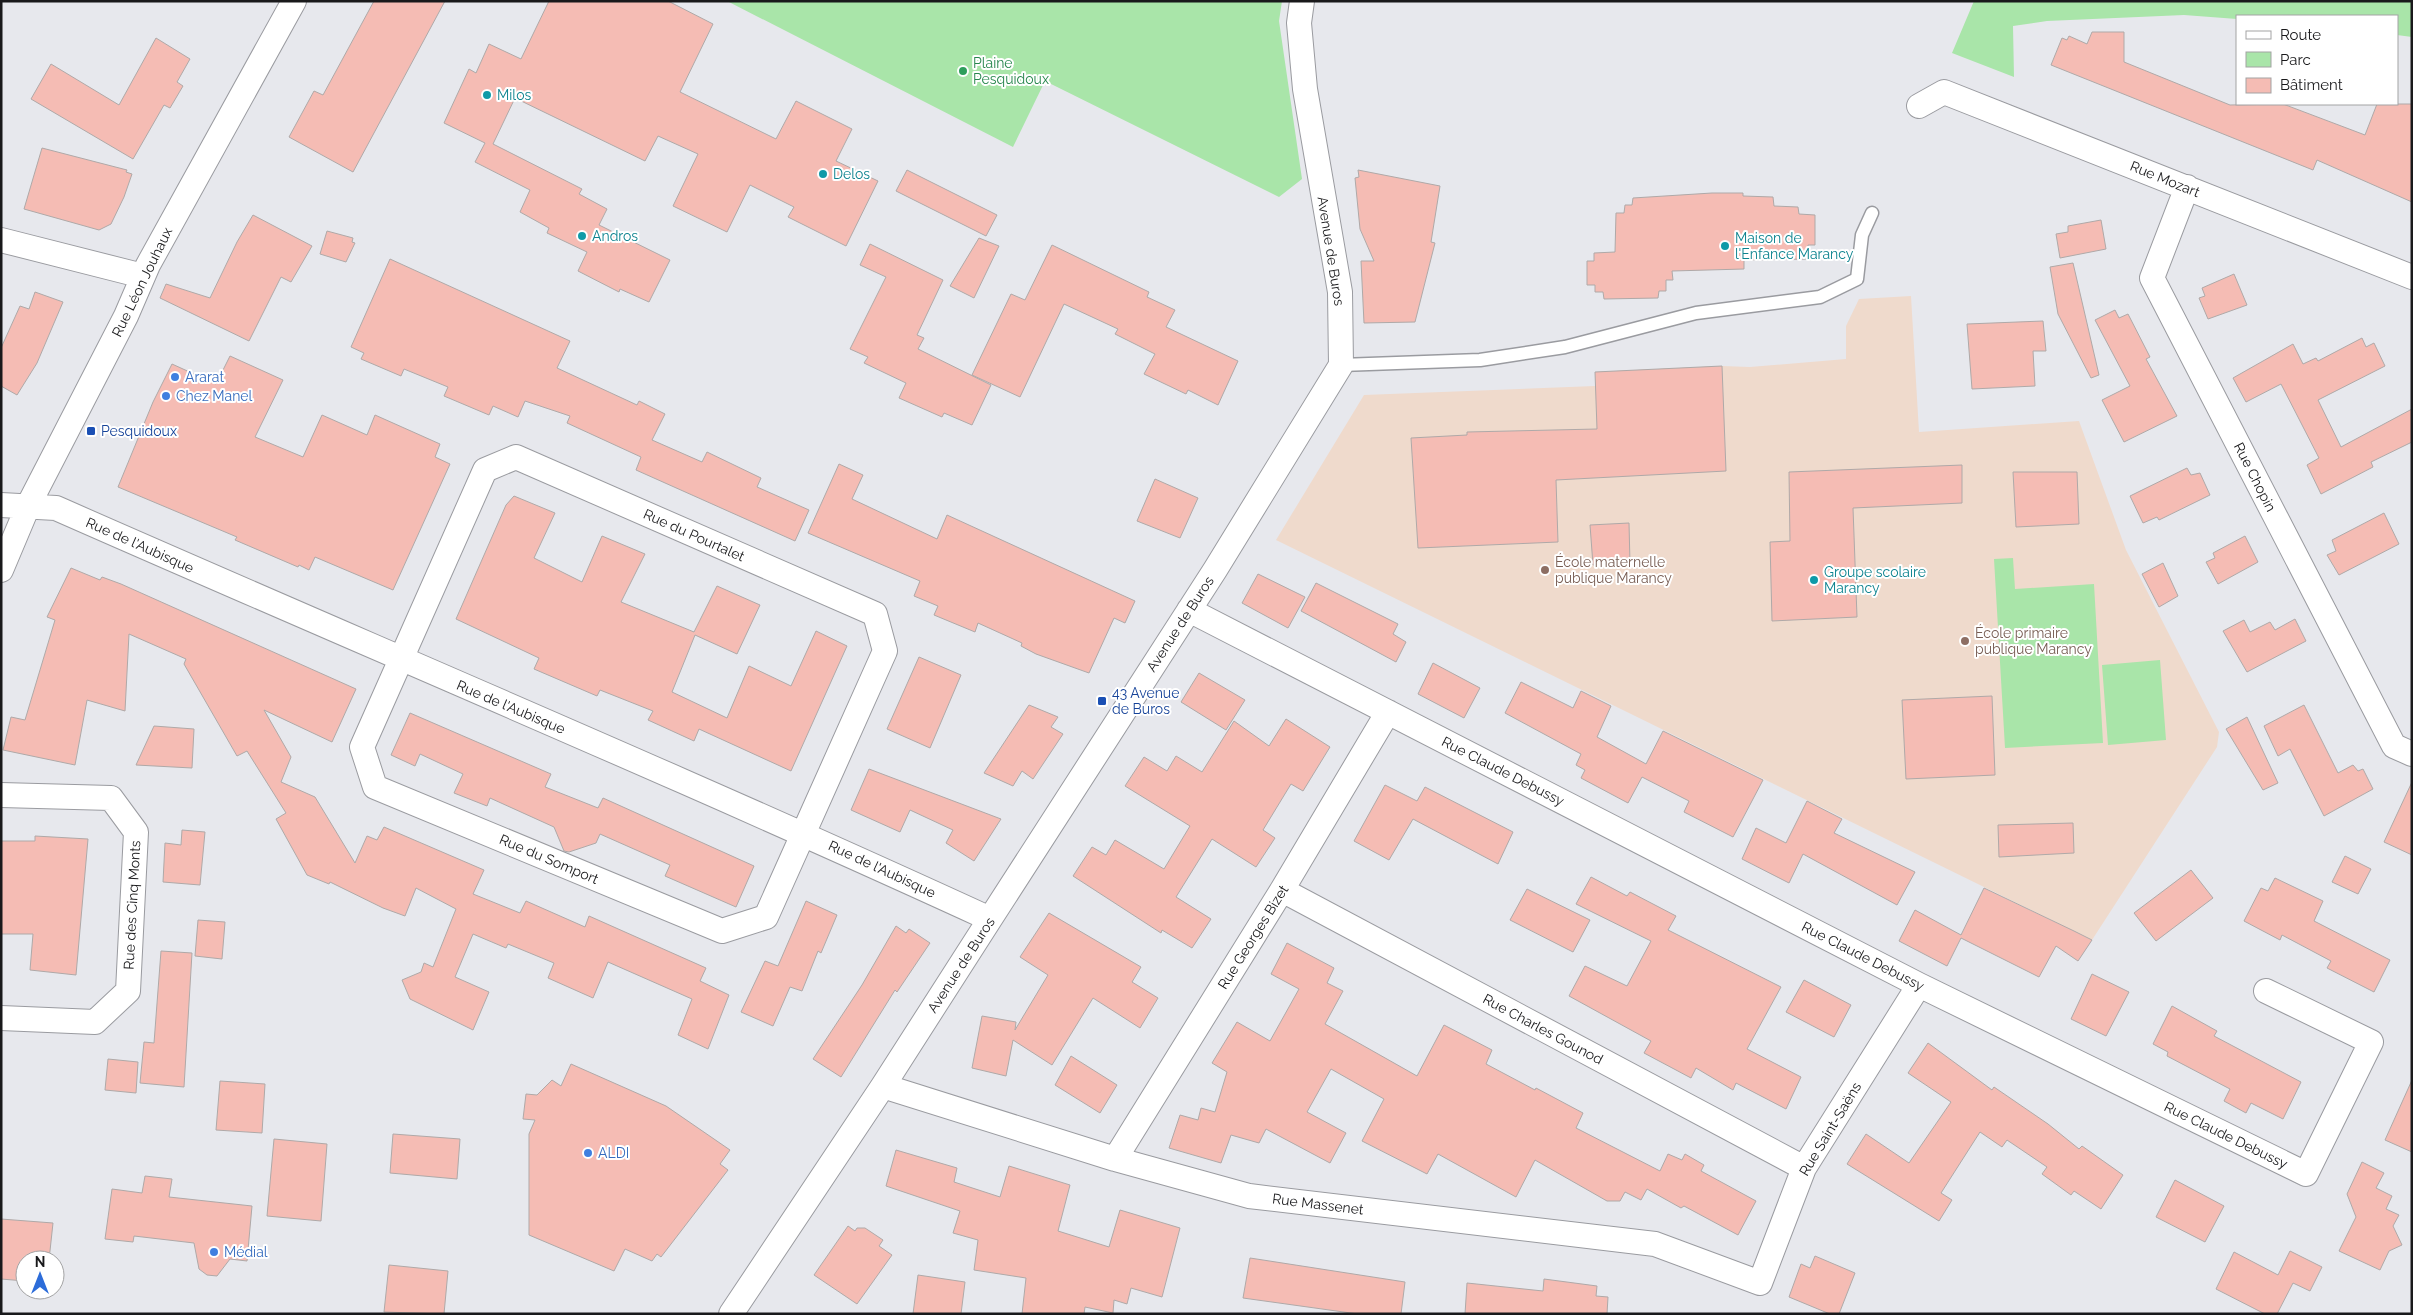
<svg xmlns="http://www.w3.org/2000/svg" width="2413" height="1315" viewBox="0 0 2413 1315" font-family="Raleway,sans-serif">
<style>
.education{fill:#efdacc}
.green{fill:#a9e5a9}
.building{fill:#f5bcb4;stroke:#afa9a8}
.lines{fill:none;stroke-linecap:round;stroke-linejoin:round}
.lane-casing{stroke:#9a9ba0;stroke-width:15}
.street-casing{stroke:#9a9ba0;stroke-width:26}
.lane{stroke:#fff;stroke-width:12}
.street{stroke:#fff;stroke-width:24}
.leisure-dot{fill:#2e9e5b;stroke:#fff;stroke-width:2}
.culture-dot{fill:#0f9aa8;stroke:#fff;stroke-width:2}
.shop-dot{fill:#3f7fe0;stroke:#fff;stroke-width:2}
.transit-dot{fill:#1a4fb4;stroke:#fff;stroke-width:2}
.education-dot{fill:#8d6e63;stroke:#fff;stroke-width:2}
.labels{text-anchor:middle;stroke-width:4;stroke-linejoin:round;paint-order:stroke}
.leisure-label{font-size:14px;fill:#27864d;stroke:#fff;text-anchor:start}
.culture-label{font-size:14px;fill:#0d838f;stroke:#fff;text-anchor:start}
.street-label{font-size:14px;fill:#19191b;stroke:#fff}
.shop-label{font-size:14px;fill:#366cbe;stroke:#fff;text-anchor:start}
.transit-label{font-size:14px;fill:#164399;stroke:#fff;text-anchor:start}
.education-label{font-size:14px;fill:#785e54;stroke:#fff;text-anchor:start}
</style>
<rect width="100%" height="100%" fill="#e7e8ed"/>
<path class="education" d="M1911 296 1919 432 2079 421 2126 550 2219 732 2217 747 2092 940 1276 540 1364 395 1595 386V372L1722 366 1750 367 1846 359V326L1859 299Z"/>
<path class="green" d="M727 1H1282L1279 21 1302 179 1279 197 1045 81 1013 147Z
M1974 1H2412V37L2397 35V16H2237V19L2184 15 2047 21 2013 26 2014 77 1952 53Z
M2013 558 2015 589 2094 584 2103 743 2005 748 1994 559Z
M2160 660 2166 740 2108 745 2102 665Z"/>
<path class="building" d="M374 1H445L353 172 289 137 314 91 323 95Z
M549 1H668L713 24 680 92 776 139 796 101 852 129 836 161 878 181 846 246 788 217 794 207 750 185 727 232 673 206 698 154 658 136 645 161 515 98 493 144 582 189 579 194 607 209 599 225 670 260 649 302 620 289 619 292 578 271 587 252 547 233 549 228 520 212 530 190 475 162 485 143 444 123 469 69 476 73 489 44 521 59Z
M2092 32H2124V62L2230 105 2283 104 2365 135 2377 104H2412V202L2317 160 2313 170 2051 65 2062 38 2067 40 2069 36 2087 44Z
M156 38 190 59 177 82 183 86 170 108 164 105 133 159 31 99 51 64 119 105Z
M42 148 127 170 126 172 132 174 124 197 111 224 99 230 24 209Z
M907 170 997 215 986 236 896 191Z
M1358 170 1440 186 1431 242 1435 243 1415 322 1364 323 1361 261H1374L1360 229 1355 178 1359 177Z
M1712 193H1743V196L1773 197 1774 206 1798 207 1799 214 1815 215V245H1808V259L1744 260V269L1672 271 1673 280H1666V291H1659L1658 298 1604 299 1603 292H1595V285H1587V261H1594V253L1615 252 1616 213H1624L1625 205H1632L1633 198Z
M253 215 312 246 291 282 281 277 249 341 160 298 166 284 210 298 237 242Z
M2101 220 2106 249 2060 258 2056 234 2068 232V226Z
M327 231 353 238 352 242 355 243 346 262 320 254Z
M979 238 999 246 974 298 950 286Z
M870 244 943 280 917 335 924 338 918 349 991 385 972 425 944 413 942 417 899 398 906 383 864 363 868 357 850 349 886 277 860 265Z
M1052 245 1149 292 1147 297 1175 310 1166 327 1238 361 1218 405 1188 390 1186 394 1144 374 1155 354 1115 334 1118 329 1064 304 1020 397 972 375 1011 294 1025 300Z
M390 259 570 341 557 368 637 405 639 401 665 414 652 440 702 462 707 452 761 478 757 487 809 510 795 541 636 470 641 457 567 423 570 416 525 401 518 417 493 406 489 415 444 396 448 387 404 369 401 376 361 359 364 353 351 347Z
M2073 263 2099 375 2091 378 2058 314 2050 267Z
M2234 274 2247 305 2208 319 2199 298 2205 296 2202 288Z
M35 292 63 302 37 363 17 395 1 386V348L20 306 29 309Z
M2115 310 2119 318 2128 314 2150 357 2146 359 2177 416 2124 442 2102 400 2130 386 2095 320Z
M2043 321 2046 351H2033L2035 386 1972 389 1967 324Z
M2362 338 2366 347 2374 343 2385 366 2318 400 2341 447 2412 409V442L2371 462 2373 467 2321 494 2307 465 2319 458 2281 384 2246 402 2233 378 2293 344 2303 364 2316 358 2318 361Z
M230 356 283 380 255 437 303 457 322 415 367 435 375 415 440 444 435 457 450 464 393 590 315 557 309 570 299 565 298 567 235 540 237 537 118 487 153 402 172 364 216 384Z
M1722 366 1726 471 1556 480 1558 542 1418 548 1411 438 1467 435V432L1597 429 1595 372Z
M839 464 863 475 852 499 937 539 947 515 1135 601 1125 623 1114 618 1089 673 1036 654 1021 646 1022 643 978 623 975 632 934 615 938 606 914 596 920 581 808 533Z
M1962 465V503L1853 508 1857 617 1772 621 1770 542 1790 541 1789 472Z
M2187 468 2191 475 2200 473 2210 495 2159 520 2157 517 2143 523 2130 496Z
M2013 472H2077L2079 524 2016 527Z
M1155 479 1198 498 1180 538 1137 521Z
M514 496 555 513 534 558 582 582 602 536 645 554 621 602 694 632 717 586 760 605 737 654 695 635 672 692 727 718 749 666 791 686 816 631 847 646 791 771 699 729 694 741 648 720 653 711 600 690 597 696 534 669 539 658 456 619 506 505Z
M2384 513 2399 544 2339 575 2327 555 2336 551 2332 540Z
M1629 523 1630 564 1593 565 1590 525Z
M2245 536 2258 562 2218 584 2206 562 2215 558 2213 553Z
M2163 563 2178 596 2159 607 2142 574Z
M71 568 100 580 102 577 121 584 356 689 332 742 264 710 291 757 281 782 315 797 355 863 367 836 377 840 384 827 484 870 473 894 520 913 526 901 585 927 589 916 706 968 700 981 729 995 708 1049 678 1035 692 999 608 962 593 998 548 978 554 963 508 944 506 948 473 934 455 977 489 992 473 1030 410 999 402 980 421 972 424 963 433 967 456 909 416 888 405 916 383 908 330 882 329 884 307 875 276 819 286 813 247 751 237 756 184 664 186 659 129 634 125 711 87 700 75 765 3 750 11 717 25 720 55 620 47 617Z
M1258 574 1305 597 1288 628 1242 603Z
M1316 583 1398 624 1393 634 1406 642 1396 662 1301 611Z
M2295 619 2306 641 2247 672 2223 631 2244 620 2250 632 2270 622 2275 630Z
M919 657 961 675 930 748 887 729Z
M1433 663 1480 688 1464 718 1418 694Z
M1199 673 1245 700 1226 730 1181 702Z
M1521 682 1573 708 1581 691 1611 706 1597 737 1646 764 1663 731 1763 780 1733 837 1684 812 1689 801 1642 777 1628 803 1581 778 1585 770 1576 765 1581 754 1505 713Z
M1992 696 1995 775 1906 779 1902 700Z
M1029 705 1058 717 1051 727 1063 734 1033 779 1022 771 1013 786 984 773Z
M2304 705 2338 773 2353 765 2358 771 2363 769 2373 789 2324 816 2290 749 2278 756 2264 726Z
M410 713 551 774 545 787 598 808 603 798 754 866 736 907 665 876 670 865 600 834 596 843 569 852 564 851 554 827 490 798 487 806 454 793 463 774 420 754 415 766 391 755Z
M2247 717 2278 783 2263 790 2226 729Z
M1286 719 1330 747 1303 791 1291 784 1263 830 1275 838 1256 867 1212 839 1176 897 1211 919 1192 948 1162 930 1161 933 1073 876 1092 847 1106 855 1115 840 1164 869 1190 826 1125 786 1144 757 1167 771 1176 756 1202 772 1234 721 1269 746Z
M154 726 194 729 192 768 136 765Z
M869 769 1001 819 974 861 946 843 953 830 910 810 900 832 851 810Z
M2412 782V855L2384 842Z
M1385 785 1417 801 1425 787 1513 832 1498 864 1413 819 1389 860 1354 841Z
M1807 801 1842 819 1834 833 1915 872 1897 905 1803 854 1789 883 1742 859 1756 828 1786 843Z
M2073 823 2074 853 1999 857 1998 825Z
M182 830 205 832 200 885 163 882 165 843 181 845Z
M35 836 88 839 76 975 30 970 33 934H1V841H35Z
M2345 856 2371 869 2358 894 2332 882Z
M2191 870 2213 898 2156 941 2134 913Z
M1591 877 1627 896 1630 892 1676 916 1668 930 1781 987 1747 1049 1801 1077 1786 1109 1736 1083 1733 1090 1696 1068 1691 1078 1644 1053 1651 1041 1569 996 1585 966 1627 986 1651 941 1576 904Z
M2275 878 2323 901 2314 921 2390 960 2374 992 2327 968 2331 961 2282 935 2280 940 2244 921 2261 888 2268 891Z
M1984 888 2074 931 2092 940 2078 961 2056 946 2039 977 1961 938 1947 966 1899 941 1915 910 1961 935Z
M1527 889 1590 920 1573 952 1510 920Z
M806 901 837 915 821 953 818 951 802 991 790 987 773 1026 741 1012 765 961 778 966Z
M1049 913 1141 967 1132 982 1158 998 1140 1028 1093 998 1052 1065 1013 1040 1006 1076 972 1068 982 1016 1016 1022 1015 1030 1048 975 1020 957Z
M198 920 225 922 222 959 195 956Z
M896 926 906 933 909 929 930 943 897 992 895 990 841 1077 813 1059 862 985Z
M1287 943 1334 968 1327 983 1343 991 1325 1024 1417 1076 1444 1025 1492 1050 1486 1064 1535 1090 1536 1088 1583 1113 1576 1128 1660 1171 1668 1154 1682 1160 1685 1154 1704 1165 1701 1171 1756 1201 1738 1235 1684 1206 1681 1208 1647 1189 1641 1200 1625 1192 1620 1201H1607L1535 1160 1516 1197 1438 1154 1427 1174 1362 1141 1384 1099 1331 1069 1307 1112 1346 1133 1330 1163 1266 1129 1259 1143 1231 1135 1221 1163 1169 1148 1180 1115 1198 1120 1201 1108 1215 1112 1227 1072 1212 1063 1237 1022 1270 1041 1299 989 1271 974Z
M161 951 192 953 184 1087 140 1083 144 1042 154 1043Z
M2092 974 2129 992 2106 1036 2071 1019Z
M1804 980 1851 1005 1834 1037 1786 1012Z
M2172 1006 2217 1031 2214 1036 2301 1082 2283 1119 2251 1103 2246 1113 2224 1101 2230 1089 2167 1056 2168 1052 2153 1044Z
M1928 1043 1992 1090 1994 1087 2048 1124 2079 1149 2082 1146 2123 1175 2101 1209 2074 1191 2071 1195 2042 1174 2047 1167 2007 1140 2002 1147 1980 1132 1941 1193 1952 1200 1939 1221 1847 1164 1866 1134 1909 1163 1951 1102 1908 1073Z
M1071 1056 1117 1085 1100 1113 1055 1085Z
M108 1059 138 1062 136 1093 105 1090Z
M571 1064 666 1106 730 1150 720 1164 728 1170 661 1257 657 1254 652 1261 625 1249 614 1271 529 1235V1134L535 1120 523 1119 526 1094 537 1095 552 1080 561 1086Z
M2412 1080V1152L2385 1140Z
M220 1081 265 1084 262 1133 216 1130Z
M393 1134 460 1139 457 1179 390 1173Z
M274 1139 327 1144 321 1221 267 1216Z
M896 1150 957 1168 954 1182 1000 1197 1009 1166 1070 1185 1058 1231 1109 1247 1120 1210 1180 1228 1162 1297 1131 1288 1127 1304 1114 1300 1113 1313 1085 1307 1084 1314H1022L1026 1278 974 1270 978 1240 953 1233 960 1211 886 1186Z
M2362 1162 2384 1173 2376 1188 2392 1196 2386 1209 2399 1215 2393 1226 2402 1245 2389 1251 2380 1270 2339 1251 2356 1217 2347 1194Z
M145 1176 172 1179 169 1197 252 1206 247 1261 230 1259 217 1276 207 1275 199 1269 194 1243 134 1236 133 1242 105 1239 112 1189 142 1193Z
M2175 1180 2224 1206 2205 1242 2156 1217Z
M1 1219 53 1223 49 1260H25V1281L1 1279Z
M848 1226 855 1231 857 1228H865L883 1240 879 1246 892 1255 857 1304 814 1275Z
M2290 1251 2322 1267 2310 1291 2293 1283 2277 1314H2265L2216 1289 2234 1252 2278 1275Z
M1815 1256 1855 1273 1839 1314H1830L1789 1297 1801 1264 1810 1268Z
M1250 1258 1405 1282 1401 1314H1358L1243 1298Z
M389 1265 448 1271 444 1314 384 1312Z
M918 1275 965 1282 961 1314H913Z
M1544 1279 1597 1286 1596 1296 1608 1297 1607 1314H1465L1467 1283 1543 1291Z"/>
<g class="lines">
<defs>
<path id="lane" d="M1341 365 1480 360 1565 347 1696 313 1820 297 1857 279 1862 235 1872 213"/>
<path id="street" d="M1919 106 1944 92 2412 277
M2187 187 2152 278 2394 746 2412 754
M1 240 143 276
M516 457 875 614 885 651 766 917 722 931 375 787 362 747 485 470Z
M1 505 56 508C367 645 681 777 990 919
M1 570 28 506 126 316 148 265 294 1
M1189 610 1919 985 2306 1174 2371 1042 2266 991
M1 795 111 798 136 832 128 991 95 1022 1 1018
M1282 890 1804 1168
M883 1086 1115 1159 1249 1196 1655 1244 1760 1283 1804 1168 1919 985
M1115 1159 1282 890 1388 712
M731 1314 883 1086 990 919 1215 570 1341 365 1340 292 1305 89 1299 23 1302 1"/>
</defs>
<use href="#lane" class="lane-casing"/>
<use href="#street" class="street-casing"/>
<use href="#lane" class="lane"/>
<use href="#street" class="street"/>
</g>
<circle class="leisure-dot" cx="963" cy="71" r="5"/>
<g class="culture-dot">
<circle cx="487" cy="95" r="5"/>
<circle cx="823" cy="174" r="5"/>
<circle cx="582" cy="236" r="5"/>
<circle cx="1725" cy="246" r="5"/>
<circle cx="1814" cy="580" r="5"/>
</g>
<g class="shop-dot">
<circle cx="175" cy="377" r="5"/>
<circle cx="166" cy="396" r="5"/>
<circle cx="588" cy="1153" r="5"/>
<circle cx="214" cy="1252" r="5"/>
</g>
<g class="transit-dot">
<rect x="86" y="426" width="10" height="10" rx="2.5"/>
<rect x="1097" y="696" width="10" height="10" rx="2.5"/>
</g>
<g class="education-dot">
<circle cx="1545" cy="570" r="5"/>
<circle cx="1965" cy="641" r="5"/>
</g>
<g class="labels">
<g class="leisure-label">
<text x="973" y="68">Plaine<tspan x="973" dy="16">Pesquidoux</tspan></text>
</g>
<g class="culture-label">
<text x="497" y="100">Milos</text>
<text x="833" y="179">Delos</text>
<text x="592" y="241">Andros</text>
<text x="1735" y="243">Maison de<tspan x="1735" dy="16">l'Enfance Marancy</tspan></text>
<text x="1824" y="577">Groupe scolaire<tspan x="1824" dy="16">Marancy</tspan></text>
</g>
<g class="street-label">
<text transform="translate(2165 179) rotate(22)" y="5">Rue Mozart</text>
<text transform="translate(1331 251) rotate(81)" y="5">Avenue de Buros</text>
<text transform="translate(142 282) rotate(-64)" y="5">Rue Léon Jouhaux</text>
<text transform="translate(2255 477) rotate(63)" y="5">Rue Chopin</text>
<text transform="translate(694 535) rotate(24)" y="5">Rue du Pourtalet</text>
<text transform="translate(140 545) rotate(24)" y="5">Rue de l'Aubisque</text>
<text transform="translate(1180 624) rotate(-57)" y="5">Avenue de Buros</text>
<text transform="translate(511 707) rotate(23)" y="5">Rue de l'Aubisque</text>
<text transform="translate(1503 771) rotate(27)" y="5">Rue Claude Debussy</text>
<text transform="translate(549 859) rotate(23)" y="5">Rue du Somport</text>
<text transform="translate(882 869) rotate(25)" y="5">Rue de l'Aubisque</text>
<text transform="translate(132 905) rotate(-87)" y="5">Rue des Cinq Monts</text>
<text transform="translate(1253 937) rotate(-58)" y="5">Rue Georges Bizet</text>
<text transform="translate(1863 956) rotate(27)" y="5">Rue Claude Debussy</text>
<text transform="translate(961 965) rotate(-57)" y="5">Avenue de Buros</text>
<text transform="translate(1543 1029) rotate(28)" y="5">Rue Charles Gounod</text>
<text transform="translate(1830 1129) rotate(-59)" y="5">Rue Saint-Saëns</text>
<text transform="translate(2226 1135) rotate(26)" y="5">Rue Claude Debussy</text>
<text transform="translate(1318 1204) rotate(7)" y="5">Rue Massenet</text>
</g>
<g class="shop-label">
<text x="185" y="382">Ararat</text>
<text x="176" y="401">Chez Manel</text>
<text x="598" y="1158">ALDI</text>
<text x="224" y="1257">Médial</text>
</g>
<g class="transit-label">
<text x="101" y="436">Pesquidoux</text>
<text x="1112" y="698">43 Avenue<tspan x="1112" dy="16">de Buros</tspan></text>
</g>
<g class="education-label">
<text x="1555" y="567">École maternelle<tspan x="1555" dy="16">publique Marancy</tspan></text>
<text x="1975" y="638">École primaire<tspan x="1975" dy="16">publique Marancy</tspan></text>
</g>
</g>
<rect width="2413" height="1315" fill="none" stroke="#19191b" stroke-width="5"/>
<rect x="2236" y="15" width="162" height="90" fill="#ffffff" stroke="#a3a3a4"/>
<rect x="2246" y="31" width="25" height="8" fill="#ffffff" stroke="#a3a3a4"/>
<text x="2280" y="40" font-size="15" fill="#19191b">Route</text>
<rect x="2246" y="52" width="25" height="15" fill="#a9e5a9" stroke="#a3a3a4"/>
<text x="2280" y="65" font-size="15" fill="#19191b">Parc</text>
<rect x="2246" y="78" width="25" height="15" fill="#f5bcb4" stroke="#a3a3a4"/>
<text x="2280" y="90" font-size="15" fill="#19191b">Bâtiment</text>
<g transform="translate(40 1275)"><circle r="24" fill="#ffffff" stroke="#a3a3a4"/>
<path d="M0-4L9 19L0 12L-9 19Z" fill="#2c6cd9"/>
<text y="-8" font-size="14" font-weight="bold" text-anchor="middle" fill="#19191b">N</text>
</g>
</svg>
